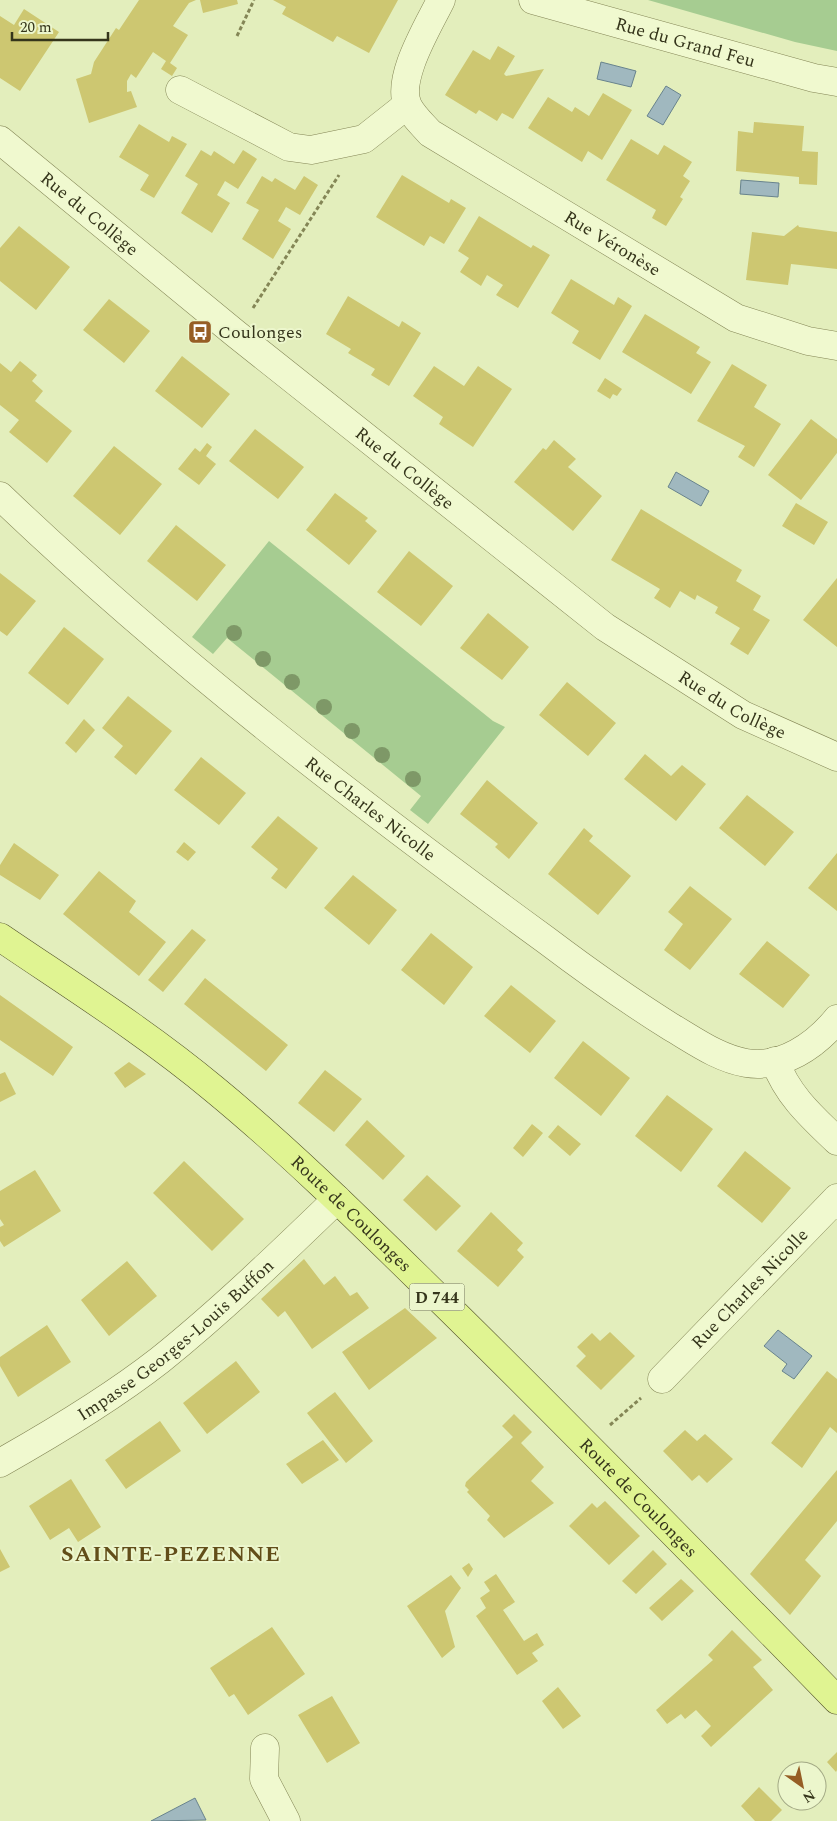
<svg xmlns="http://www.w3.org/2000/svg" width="837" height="1821" viewBox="0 0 837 1821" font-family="Spectral,serif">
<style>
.green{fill:#a6cc91}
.water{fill:#a0b8bf;stroke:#68838d}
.building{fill:#cdc771}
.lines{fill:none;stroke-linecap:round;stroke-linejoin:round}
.minor-casing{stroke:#848656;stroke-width:29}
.major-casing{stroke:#53522a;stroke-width:29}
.path{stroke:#848656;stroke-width:3;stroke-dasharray:4 2.5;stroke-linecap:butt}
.minor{stroke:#f0f9cf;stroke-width:28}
.major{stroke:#e0f492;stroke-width:28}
.tree{fill:#7e9867}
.labels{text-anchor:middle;stroke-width:4;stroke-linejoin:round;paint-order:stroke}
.shield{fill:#ecf6cc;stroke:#6c6f50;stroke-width:1}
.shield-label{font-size:16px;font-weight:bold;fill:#35351b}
.street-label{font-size:18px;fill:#35351b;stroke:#ecf6cc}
.poi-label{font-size:18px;fill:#35351b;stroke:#ecf6cc;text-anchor:start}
.district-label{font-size:22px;font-weight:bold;letter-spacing:1px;fill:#624e19;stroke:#ecf6cc}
</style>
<rect width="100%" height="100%" fill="#e3eebc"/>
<path class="green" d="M648 0H837V51L795 42Z
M269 541 493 721 505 727 428 824 410 810 421 796 227 638 213 654 192 637Z"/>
<path class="water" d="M601 62 636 71 631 87 597 79Z
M666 86 681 95 663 125 647 116Z
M741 180 779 183 778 197 740 194Z
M676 472 709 491 701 506 668 487Z
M778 1330 812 1356 794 1379 782 1371 787 1364 764 1346Z
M195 1798 206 1820 151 1821Z"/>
<path class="building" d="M139 0H196L189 3 173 26 188 35 170 63 177 68 172 76 161 69 166 61 153 52 136 78 131 74 127 81V92L131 91 137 107 89 123 76 79 91 74 94 62 116 28 119 30Z
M200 0H237L238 4 203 13Z
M273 0H398L369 53 337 36 333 42 282 14 286 7Z
M24 9 59 32 20 91 0 78V16L14 25Z
M498 46 515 56 504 74 506 76 544 69 513 119 502 113 497 121 479 110 476 114 445 95 473 50 490 60Z
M603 93 632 110 602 160 588 151 582 162 528 128 548 97 572 112 575 107 589 116Z
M754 122 804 126 802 151 818 152 817 185 799 184V177L736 171 738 131 753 133Z
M139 124 169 142 172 136 187 144 154 198 140 190 149 175 119 157Z
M631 139 658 155 664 145 692 162 683 176 690 181 680 197 683 199 666 226 652 218 656 210 606 180Z
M201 150 211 156 214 151 234 164 243 150 257 159 238 189 225 181 217 195 230 203 212 233 181 213 198 184 185 176Z
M402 175 449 203 451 199 466 208 444 244 430 236 424 246 376 217Z
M262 176 272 182 275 178 295 190 304 176 318 185 300 215 286 207 278 221 291 229 273 259 242 239 259 210 246 203Z
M479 216 531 248 533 245 550 255 518 308 496 295 503 285 487 275 481 286 460 272 469 258 458 251Z
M798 225 799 227 837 232V269L791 264 788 285 746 280 752 232 784 236Z
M19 226 70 267 36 310 0 281V248Z
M571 279 614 305 618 297 632 306 600 360 572 343 579 331 551 313Z
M348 296 399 327 402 321 421 333 389 386 371 375 375 369 348 353 351 349 326 334Z
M109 299 150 331 124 363 83 330Z
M645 314 700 347 696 353 711 362 691 394 622 352Z
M182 356 230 394 202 428 155 391Z
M20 361 37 375 32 381 43 391 35 401 72 431 47 463 9 432 19 420 0 405V363L11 372Z
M732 364 767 385 754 407 781 424 754 467 738 457 745 446 697 421Z
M434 366 464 386 478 366 512 389 473 447 439 424 443 417 413 396Z
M605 378 622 389 617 396 613 394 610 399 597 391Z
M811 419 837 439V453L801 500 768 475Z
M255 429 304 467 278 499 229 461Z
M554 440 576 459 568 467 602 496 573 531 514 482 543 448 546 450Z
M207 443 212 447 206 456 216 464 199 485 178 469 195 448 200 452Z
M114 446 162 484 120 535 73 496Z
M335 493 368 518 365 521 377 531 349 565 306 530Z
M796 503 828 522 814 545 782 526Z
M641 509 742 570 736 581 761 596 753 610 770 620 748 655 730 644 740 628 715 613 718 607 697 595 695 600 680 591 670 608 654 598 660 589 611 560Z
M176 525 226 565 197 601 147 561Z
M409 551 453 586 421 626 377 592Z
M0 573 36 601 7 636 0 631Z
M837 578V647L803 620Z
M488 613 529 647 502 680 460 648Z
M64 627 104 659 68 705 28 673Z
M567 682 616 723 588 756 539 715Z
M128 696 172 731 136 775 114 757 123 746 102 728Z
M84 719 95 730 76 753 65 743Z
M645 754 671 776 682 765 706 784 676 821 624 779Z
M201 757 246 793 219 825 174 790Z
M487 780 538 823 509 859 495 847 498 844 460 814Z
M747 795 794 832 765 866 719 828Z
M278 816 318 848 286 889 271 878 278 869 251 847Z
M584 828 593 836 589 841 631 876 598 915 548 874Z
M184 842 196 852 188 861 176 852Z
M14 843 59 875 40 900 0 875V865Z
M837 853V911L808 888Z
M99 871 136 901 129 912 166 942 139 976 63 914Z
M353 875 397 910 369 945 324 908Z
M690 886 732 919 690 970 664 950 683 924 668 912Z
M192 929 206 940 163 992 148 980Z
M431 933 473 967 444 1005 401 970Z
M767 941 810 975 783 1008 739 974Z
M205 978 288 1045 266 1071 184 1004Z
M511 985 556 1021 530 1053 484 1016Z
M0 995 73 1047 53 1076 0 1040Z
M583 1041 630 1078 601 1116 554 1078Z
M129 1062 146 1074 125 1088 114 1073Z
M325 1070 362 1099 334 1132 298 1103Z
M5 1072 16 1094 0 1102V1074Z
M667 1095 713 1129 681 1172 635 1136Z
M367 1120 405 1156 383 1180 345 1145Z
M532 1124 543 1133 523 1157 513 1148Z
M558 1125 581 1144 570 1156 548 1137Z
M745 1151 791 1188 762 1223 717 1186Z
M184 1161 244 1219 212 1251 153 1193Z
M35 1170 61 1211 4 1247 0 1241V1227L4 1225 0 1219V1191Z
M427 1175 461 1206 436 1231 403 1200Z
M491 1212 523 1243 517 1250 524 1257 498 1287 457 1251Z
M304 1259 324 1285 335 1276 350 1296 357 1292 369 1308 312 1349 285 1311 278 1317 261 1299Z
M127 1261 157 1296 109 1336 81 1300Z
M405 1308 437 1338 369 1390 342 1352Z
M47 1325 71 1362 18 1397 0 1366V1357Z
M610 1332 635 1356 601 1390 576 1366 586 1356 577 1347 592 1333 600 1341Z
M236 1361 260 1392 207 1434 183 1403Z
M827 1371 837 1379V1433L830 1427 802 1468 771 1443Z
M335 1392 373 1441 346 1463 307 1413Z
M514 1414 532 1432 521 1443 544 1467 531 1481 554 1503 504 1538 487 1520 490 1516 467 1492 469 1490 465 1486 466 1482 513 1437 502 1426Z
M160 1421 181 1451 126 1489 105 1460Z
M685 1430 697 1441 705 1434 733 1459 707 1483 699 1475 692 1481 663 1451Z
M323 1440 339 1460 302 1484 286 1464Z
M837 1470V1521L805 1560 821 1576 790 1615 750 1574Z
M71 1479 101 1527 78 1542 69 1528 50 1540 29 1506Z
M605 1501 640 1536 609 1565 569 1526 592 1503 597 1508Z
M0 1549 10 1567 0 1572Z
M653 1550 667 1564 636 1594 622 1581Z
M469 1563 473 1569 468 1577 462 1568Z
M496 1574 515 1602 503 1610 524 1641 537 1633 544 1645 532 1653 538 1661 517 1675 476 1616 486 1608 480 1598 490 1591 484 1582Z
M451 1575 461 1588 445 1611 455 1647 442 1658 407 1606Z
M681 1579 694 1591 662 1621 649 1608Z
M272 1627 305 1674 248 1715 234 1694 229 1697 210 1668Z
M732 1630 762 1660 753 1667 773 1690 711 1747 701 1736 711 1726 696 1710 685 1719 681 1714 667 1724 656 1710 713 1660 708 1655Z
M558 1687 581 1716 563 1729 542 1701Z
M332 1696 360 1743 327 1763 298 1715Z
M837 1752V1770L836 1772 827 1762Z
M759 1787 782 1810 771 1821H755L741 1806Z"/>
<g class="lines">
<defs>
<g id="minor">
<path id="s1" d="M441 0C429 25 395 79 408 106 413 116 423 125 430 133L736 318 808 341 837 346"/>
<path id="s2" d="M533 0 814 78 837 82"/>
<path d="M180 90 289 147 311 150 364 139 407 105"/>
<path id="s3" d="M0 140 236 334 605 627 743 715 837 757"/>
<path id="s4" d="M0 496C169 658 357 802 546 940 587 971 628 1000 671 1027 695 1041 718 1058 746 1063 782 1069 816 1045 837 1019"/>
<path d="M775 1061C787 1095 812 1117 837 1141"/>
<path id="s5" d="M662 1379 837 1198"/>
<path id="s6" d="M0 1463C55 1432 110 1399 160 1360 222 1310 280 1254 337 1199"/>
<path d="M265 1748 264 1779 286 1821"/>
</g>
<g id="major">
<path id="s7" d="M0 937C72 986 147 1033 214 1089 299 1159 377 1238 456 1315 584 1441 711 1571 837 1700"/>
</g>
</defs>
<use href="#minor" class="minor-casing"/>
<use href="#major" class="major-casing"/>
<path class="path" d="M237 36 254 0
M253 308 339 175
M610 1425 641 1398"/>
<use href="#minor" class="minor"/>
<use href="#major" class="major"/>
</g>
<g class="tree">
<circle cx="234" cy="633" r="8"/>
<circle cx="263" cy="659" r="8"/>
<circle cx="292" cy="682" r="8"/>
<circle cx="324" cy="707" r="8"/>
<circle cx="352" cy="731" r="8"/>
<circle cx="382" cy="755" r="8"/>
<circle cx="413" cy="779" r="8"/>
</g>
<defs>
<symbol id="bus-square" viewBox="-11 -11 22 22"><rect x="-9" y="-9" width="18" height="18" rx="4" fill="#965e25" stroke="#ecf6cc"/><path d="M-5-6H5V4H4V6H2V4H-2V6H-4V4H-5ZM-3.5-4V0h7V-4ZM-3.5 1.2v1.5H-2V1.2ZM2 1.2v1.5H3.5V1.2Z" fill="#fff"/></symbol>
</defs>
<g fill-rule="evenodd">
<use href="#bus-square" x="186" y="318" width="28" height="28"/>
</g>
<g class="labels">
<rect class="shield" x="409.5" y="1283.5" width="55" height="27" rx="4"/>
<g class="shield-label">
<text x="437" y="1303">D 744</text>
</g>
<g class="street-label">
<text dy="6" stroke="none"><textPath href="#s2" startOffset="158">Rue du Grand Feu</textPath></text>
<text dy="6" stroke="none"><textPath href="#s3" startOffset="116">Rue du Collège</textPath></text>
<text dy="6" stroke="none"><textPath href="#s1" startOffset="362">Rue Véronèse</textPath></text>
<text dy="6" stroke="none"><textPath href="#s3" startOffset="521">Rue du Collège</textPath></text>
<text dy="6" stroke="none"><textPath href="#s3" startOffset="926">Rue du Collège</textPath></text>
<text dy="6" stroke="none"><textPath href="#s4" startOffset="485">Rue Charles Nicolle</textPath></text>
<text dy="6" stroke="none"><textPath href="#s7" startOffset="448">Route de Coulonges</textPath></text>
<text dy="6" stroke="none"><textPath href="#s5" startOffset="126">Rue Charles Nicolle</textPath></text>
<text dy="6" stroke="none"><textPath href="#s6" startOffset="215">Impasse Georges-Louis Buffon</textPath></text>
<text dy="6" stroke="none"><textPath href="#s7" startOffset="852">Route de Coulonges</textPath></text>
</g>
<g class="poi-label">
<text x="218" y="338">Coulonges</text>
</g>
<g class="district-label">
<text x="171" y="1561">SAINTE-PEZENNE</text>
</g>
</g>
<g transform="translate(802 1786) rotate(147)"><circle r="24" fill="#ecf6cc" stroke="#a3a985"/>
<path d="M0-4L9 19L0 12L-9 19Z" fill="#965e25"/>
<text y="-8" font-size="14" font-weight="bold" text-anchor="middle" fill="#35351b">N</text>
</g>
<path d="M12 32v8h96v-8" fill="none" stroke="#35351b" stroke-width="2.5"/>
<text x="20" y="32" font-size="15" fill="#35351b" stroke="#ecf6cc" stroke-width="4" paint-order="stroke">20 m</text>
</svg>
